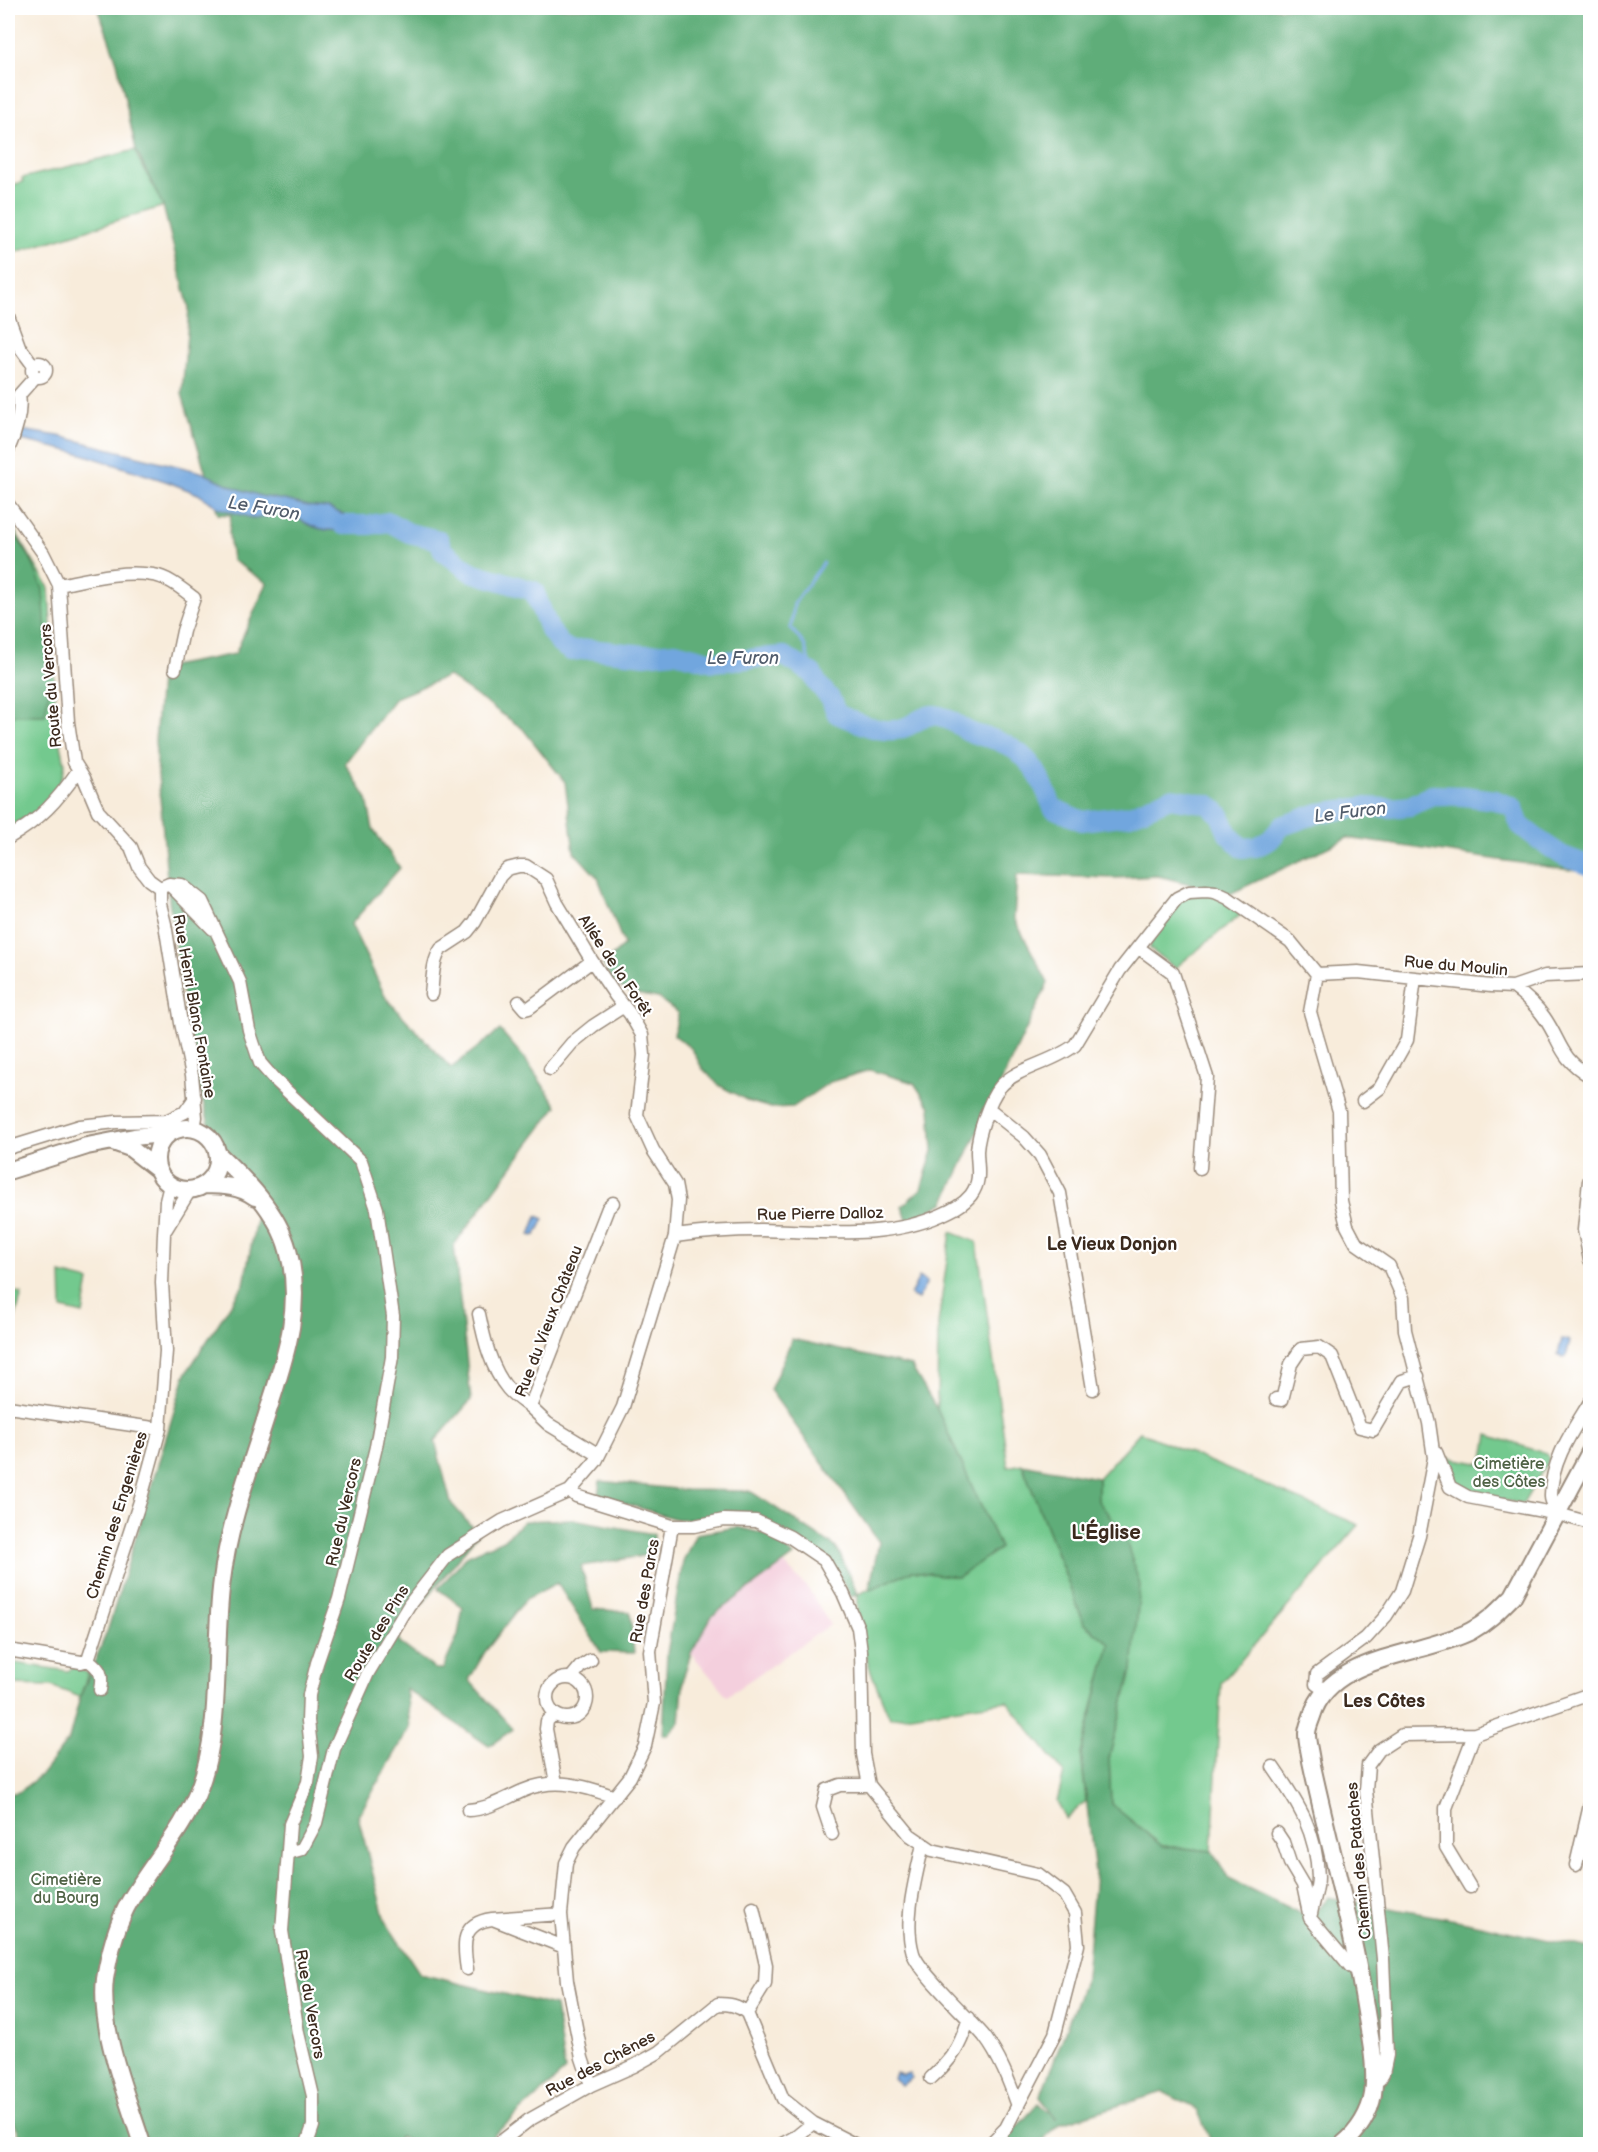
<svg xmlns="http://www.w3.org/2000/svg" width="1598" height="2152" viewBox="0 0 1598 2152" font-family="'Balsamiq Sans',sans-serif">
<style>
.built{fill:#f4cfdd}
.green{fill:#73c98e;stroke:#577a56;stroke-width:1.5}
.forest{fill:#5ead79;stroke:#4c6c4c;stroke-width:1.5}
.water{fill:#71a6de;stroke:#56687e;stroke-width:1.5}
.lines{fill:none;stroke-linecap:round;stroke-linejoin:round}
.stream{stroke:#71a6de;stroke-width:3}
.river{stroke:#71a6de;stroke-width:20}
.street-casing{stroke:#9a8b7c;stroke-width:15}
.secondary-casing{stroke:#9a8b7c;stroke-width:20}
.street{stroke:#fff;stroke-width:12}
.secondary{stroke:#fff;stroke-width:16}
.labels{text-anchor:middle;stroke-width:4.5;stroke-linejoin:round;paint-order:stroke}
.street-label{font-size:16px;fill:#3b2a1e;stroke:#fff}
.park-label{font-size:16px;fill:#4f6245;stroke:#fff}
.water-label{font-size:18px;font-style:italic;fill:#515c6b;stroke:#fff}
.neighbourhood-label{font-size:18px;font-weight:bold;fill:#3b2a1e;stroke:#fff}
.quarter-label{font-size:20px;font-weight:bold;fill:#3b2a1e;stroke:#fff}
</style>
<rect width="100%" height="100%" fill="#fff"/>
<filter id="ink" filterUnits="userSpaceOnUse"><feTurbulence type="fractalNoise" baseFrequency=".0167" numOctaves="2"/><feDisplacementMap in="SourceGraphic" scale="12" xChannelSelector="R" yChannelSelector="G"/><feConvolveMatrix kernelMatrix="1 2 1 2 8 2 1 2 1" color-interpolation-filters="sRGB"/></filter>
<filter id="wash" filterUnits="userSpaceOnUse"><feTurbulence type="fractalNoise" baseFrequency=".008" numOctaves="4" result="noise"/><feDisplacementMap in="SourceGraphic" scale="24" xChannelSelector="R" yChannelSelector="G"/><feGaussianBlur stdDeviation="1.35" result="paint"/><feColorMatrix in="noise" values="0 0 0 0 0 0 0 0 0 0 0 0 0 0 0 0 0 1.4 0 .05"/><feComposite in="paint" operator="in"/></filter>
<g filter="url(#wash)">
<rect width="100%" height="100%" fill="#f8ecdb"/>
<path class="built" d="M774 1553 809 1590 830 1625 727 1696 691 1653 699 1616Z"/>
<path class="green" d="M136 150 138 158 164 206 16 252 12 236 8 237V226L11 225 8 214V186L23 182 22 178Z
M8 519 49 588 55 700 60 740 65 764 63 775 53 798 36 812 8 828Z
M1211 894 1244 912 1175 968 1150 949C1150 937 1176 900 1188 896 1194 894 1204 895 1211 894Z
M951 1232 977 1242 1008 1467 1022 1464 1084 1623 1110 1644 1081 1753 1086 1801 1066 1819 1057 1802 1064 1773 1007 1701 890 1718C873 1679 855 1638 858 1594L912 1571 958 1577 1000 1548 937 1409 938 1324Z
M61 1274 89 1281 83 1314 62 1309Z
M8 1290 22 1294 13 1325 8 1323Z
M1140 1432 1359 1525 1221 1683 1212 1851 1162 1846 1111 1804 1109 1758 1132 1670 1098 1501V1478Z
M1488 1435 1547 1454 1549 1458 1547 1463 1523 1504 1469 1494 1451 1484 1446 1457 1483 1464Z
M8 1662 68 1671 73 1667 88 1673 80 1697 51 1686 8 1685Z"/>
<path class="forest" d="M98 8H1590V873L1347 838 1230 894 1158 876 1115 878 1017 875 1014 918 1048 983 944 1203 908 1222 902 1206 921 1189 933 1151 930 1107 914 1083 870 1070 830 1082 793 1107 771 1108 750 1102 720 1086 702 1068 692 1049 674 1035 678 1013 658 998 631 993 613 983 603 964 624 945 598 878 574 852 565 782 523 729 448 676 395 698 345 763 367 799 373 829 400 868 351 924 386 998 451 1068 500 1030 525 1059 557 1106 454 1245 471 1400 435 1441 451 1503 478 1534 399 1633 400 1643 435 1669H443L458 1635 463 1607 438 1589 466 1556 503 1540 524 1521 573 1519 654 1534V1554L581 1566 593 1609 630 1612 634 1653 601 1652 557 1583 526 1599 485 1652 469 1680 513 1729 489 1746 406 1689 410 1728 358 1816 385 1921 420 1974 555 2006 565 2071 484 2144H415L399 2137 397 2144H24L8 2110V1794L19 1792 43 1773 69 1739 80 1697 108 1629 185 1375 244 1284 257 1214 235 1160 209 1124 193 1066 169 900 155 741 161 668 235 654 267 583 232 560 229 533 231 515 218 514 182 394 189 308 163 206 136 150 117 62Z
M8 524 30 557 43 589 50 687 45 715H8Z
M792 1339 911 1366 937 1409 1000 1548 958 1577 912 1571 869 1590 879 1542 770 1390Z
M1022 1464 1098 1478V1501L1124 1534 1140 1585 1132 1670 1109 1758 1111 1804 1162 1846 1212 1851 1229 1879 1310 1918 1328 1897 1462 1921 1590 1949V2144H1212L1197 2109 1163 2092 1061 2123 1038 2144H1001L1039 2103 1057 2119 1040 2097 1086 1976 1095 1874 1081 1753 1110 1644 1084 1623Z
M600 1481 686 1490 750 1491 837 1548 858 1594 851 1596 827 1557 751 1517 676 1519 598 1495Z
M737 1527 769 1535 794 1556 712 1616 691 1653 684 1675 680 1722 668 1735H663L667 1653 683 1561 696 1534Z"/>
<path class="water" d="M8 428 59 436 201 472 236 488 261 496 289 501 307 506 328 508 369 525C350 530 331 534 312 526 303 522 295 516 286 512L255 519 219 508 198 494 168 482 82 454 21 440H8Z
M537 1216 544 1219 536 1235 533 1236 530 1235Z
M919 1277 927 1282 918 1299 910 1295Z
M1562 1339 1570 1341 1566 1357 1562 1358 1558 1354Z
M896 2073 903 2075 909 2073 912 2078 901 2085 894 2078Z"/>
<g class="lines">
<path class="stream" d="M812 673 805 646 791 628 794 604 823 563
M1470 796V791"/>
<path class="river" d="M343 525H369L389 522 409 533 439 540 443 551 471 572 534 591 549 629 560 644 571 651 589 649 645 655 675 652 713 662 784 656 812 673 817 683 830 698 837 714C857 722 881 736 903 728 913 725 922 716 932 715 945 714 959 727 970 732 978 736 988 737 996 740 1031 754 1040 775 1053 808L1082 821 1130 815 1170 798 1196 802 1210 805 1220 815 1228 834 1242 848 1256 847 1270 840 1282 826 1319 813 1363 807 1391 808 1410 806 1432 795 1464 796 1495 800 1513 807 1520 825 1539 840 1563 856 1590 866"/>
</g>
</g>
<g filter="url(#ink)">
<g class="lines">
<defs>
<path id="street" d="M8 316 19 346 33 365
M32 370a7 7 0 1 1 14 0a7 7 0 1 1-14 0Z
M19 395 36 376
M8 450C15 435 22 412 19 395
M8 504 43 553 59 585 68 722 74 762 84 778 98 811 131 847 139 867 149 880 160 888
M59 585C89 579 122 570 153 575 168 577 182 589 194 598L183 631 175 669
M8 838C40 820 57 801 78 771
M169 884 213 929
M160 888 169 884 182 885 202 901 240 982 249 1030 260 1063 273 1078 361 1161 377 1209 393 1316 392 1357 376 1447 339 1599 317 1663 309 1695 308 1721 312 1756 308 1782 290 1824 282 1931 298 2033 313 2096V2126L307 2144
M160 888V904L165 924 181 1023 192 1075 196 1117 194 1129
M1139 948 1173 973 1207 1077 1200 1168
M1317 974 1310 1012 1339 1111 1341 1201 1347 1226 1356 1243 1389 1266 1403 1298 1405 1330 1429 1423 1434 1458 1419 1536 1402 1591 1386 1616 1366 1638 1317 1674 1316 1684 1325 1690
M1317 974 1358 972 1491 986 1513 987 1545 976 1590 974
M1513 987C1525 996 1536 1005 1544 1017 1562 1043 1559 1058 1590 1076
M519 1002 525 1009 529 1008 592 961
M550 1069 572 1043 593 1026 624 1006
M1363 1101 1380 1088 1407 1040 1415 978
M988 1111 993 1112 1024 1137 1040 1155 1060 1193 1093 1389
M8 1148 80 1126 116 1122 166 1121 185 1112 195 1098
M1589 1181 1584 1230 1590 1260
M166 1229 190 1190
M675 1236C703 1232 732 1230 761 1230 821 1231 885 1240 941 1215 952 1210 963 1205 971 1195 982 1180 977 1167 977 1151 978 1135 989 1099 1000 1087 1017 1067 1053 1063 1075 1045L1120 970 1177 898 1189 892 1206 891 1215 892 1228 898 1290 941 1317 974
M479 1314C484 1339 491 1369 508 1389 514 1396 522 1401 530 1407
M1276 1399 1282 1400 1291 1364 1301 1349 1319 1347 1332 1356 1360 1427 1373 1430 1402 1381 1418 1376
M8 1407 160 1429
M1436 1452 1450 1487 1468 1497 1558 1514 1590 1523
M599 1455 548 1424 530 1407 608 1208 613 1203
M570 1491 576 1496 672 1526H694L724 1520 756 1521 790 1537 824 1560 843 1593 858 1628 861 1651 863 1754 869 1785 910 1835 932 1850 1038 1874 1064 1894 1075 1913 1078 1945 1055 2034 1006 2128 990 2144
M1558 1514C1556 1509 1551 1502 1551 1497 1550 1462 1573 1430 1590 1402
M8 1650 81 1662 88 1660
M88 1660 141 1498 160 1429 166 1351 162 1283 164 1233 166 1201 170 1185
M88 1660C101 1669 103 1675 100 1690
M571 1678 580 1667 591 1660
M547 1698a20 20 0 1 1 40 0a20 20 0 1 1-40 0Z
M554 1714 547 1721 546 1729 556 1783
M1273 1767C1298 1803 1317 1832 1318 1877 1318 1889 1313 1902 1311 1914
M468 1810C490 1809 505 1798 525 1790 556 1777 584 1786 615 1797
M1277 1833 1283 1842 1290 1863 1303 1885 1310 1918 1350 1966 1360 1972
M832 1834 823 1807 827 1790 840 1785H869
M923 1844C916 1878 903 1919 913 1953 918 1971 969 2018 984 2036 1000 2057 1009 2081 1018 2106
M288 1853 302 1849 316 1823 334 1749 368 1673 409 1605 448 1555 502 1521 570 1491 596 1461 623 1407 675 1236 678 1200 675 1184 653 1150 637 1115 644 1055 642 1035 630 1014 615 995 592 961 557 903 546 879 526 866H519L507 869 500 876 475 922 467 932 441 949C432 962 433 979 431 994
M1576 1865 1590 1805
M1470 1887 1446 1847V1808L1474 1735
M753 1908 766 1965 765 1984 747 2013 783 2099 813 2123
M495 1920 564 1947
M467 1969C463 1944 461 1923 492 1919L561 1914
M931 2078C953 2058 960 2047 969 2018
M1374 2083 1380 2079 1383 2074 1387 2055 1383 1959 1366 1790 1368 1765 1379 1750 1402 1735 1475 1734 1590 1694
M591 2085 582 2058 567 1981 561 1914 566 1863 574 1847 630 1777 645 1746 654 1703 650 1651 672 1526
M498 2144 529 2120 591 2085 634 2066 659 2052 718 2004C729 2004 738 2005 747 2013
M782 2144 797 2136 813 2123 854 2144"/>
<path id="secondary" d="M156 1159a31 31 0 1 1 62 0a31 31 0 1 1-62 0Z
M113 1142 130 1148 157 1169
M8 1171 87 1146 134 1137 170 1133
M204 1185C222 1185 241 1186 255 1197
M142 2144C127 2096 99 2030 105 1979 109 1955 115 1930 126 1908 148 1866 184 1832 200 1786 223 1722 213 1646 222 1580 229 1522 251 1466 268 1411 285 1358 304 1305 288 1250 278 1212 245 1179 217 1153
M1343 2144C1358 2132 1370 2113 1373 2094 1377 2068 1370 2038 1366 2012 1353 1928 1329 1845 1311 1761 1310 1752 1307 1743 1307 1734 1307 1728 1310 1722 1312 1716 1329 1655 1422 1656 1471 1631 1488 1622 1500 1609 1513 1596L1590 1452"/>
</defs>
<use href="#street" class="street-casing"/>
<use href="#secondary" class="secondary-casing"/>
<use href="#street" class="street"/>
<use href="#secondary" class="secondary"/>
</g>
</g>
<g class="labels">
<g class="street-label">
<text transform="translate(50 686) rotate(-95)" y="6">Route du Vercors</text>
<text transform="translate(616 965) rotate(56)" y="6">Allée de la Forêt</text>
<text transform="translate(1456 965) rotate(5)" y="6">Rue du Moulin</text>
<text transform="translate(195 1006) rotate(80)" y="6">Rue Henri Blanc Fontaine</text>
<text transform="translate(820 1213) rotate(-1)" y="6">Rue Pierre Dalloz</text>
<text transform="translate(548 1321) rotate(-69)" y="6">Rue du Vieux Château</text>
<text transform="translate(343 1512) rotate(-77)" y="6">Rue du Vercors</text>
<text transform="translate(116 1515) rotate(-73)" y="6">Chemin des Engenières</text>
<text transform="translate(644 1591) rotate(-80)" y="6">Rue des Parcs</text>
<text transform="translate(376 1633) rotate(-59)" y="6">Route des Pins</text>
<text transform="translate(1358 1861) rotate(-95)" y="6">Chemin des Pataches</text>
<text transform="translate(311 2004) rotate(80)" y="6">Rue du Vercors</text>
<text transform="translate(600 2063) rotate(-28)" y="6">Rue des Chênes</text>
</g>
<g class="park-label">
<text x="1509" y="1469">Cimetière<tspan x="1509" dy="18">des Côtes</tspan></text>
<text x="66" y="1885">Cimetière<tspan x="66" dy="18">du Bourg</tspan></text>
</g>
<g class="water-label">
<text transform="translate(264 508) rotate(10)" y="6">Le Furon</text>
<text x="743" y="664">Le Furon</text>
<text transform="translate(1350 812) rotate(-7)" y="6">Le Furon</text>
</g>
<g class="neighbourhood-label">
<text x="1112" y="1250">Le Vieux Donjon</text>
<text x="1384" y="1707">Les Côtes</text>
</g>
<g class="quarter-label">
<text x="1106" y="1539">L'Église</text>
</g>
</g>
<rect width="1598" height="2152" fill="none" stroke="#fff" stroke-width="30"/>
</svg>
